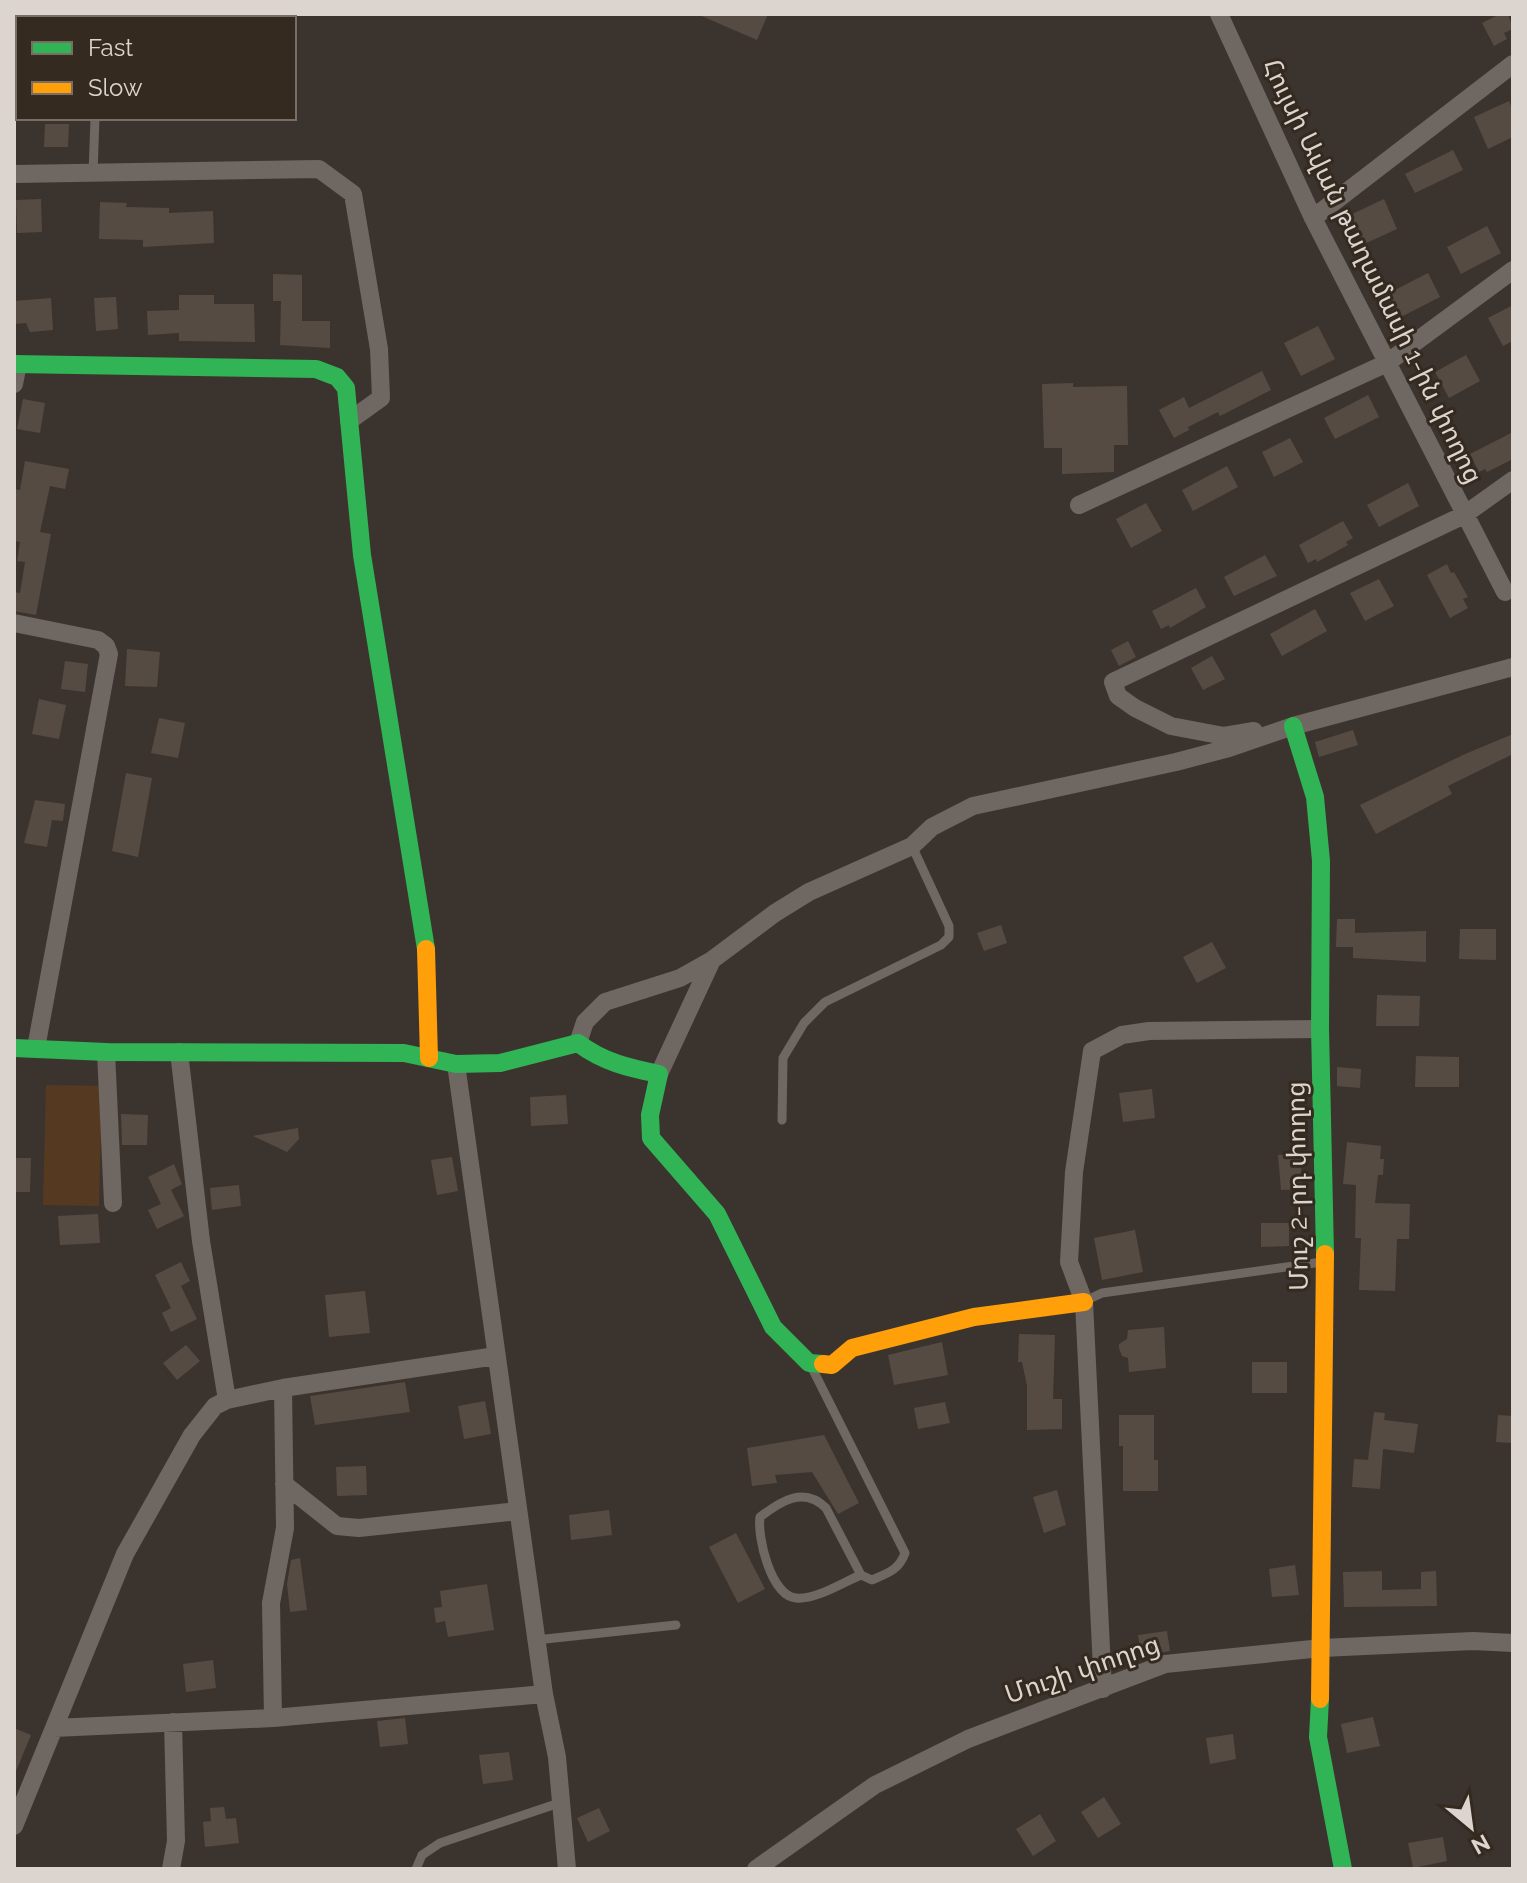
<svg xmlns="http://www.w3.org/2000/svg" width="1527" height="1883" viewBox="0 0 1527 1883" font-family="Raleway,'Noto Sans Armenian',sans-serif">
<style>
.green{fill:#553a21}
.building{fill:#554b42}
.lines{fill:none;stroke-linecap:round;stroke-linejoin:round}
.lane{stroke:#6e6762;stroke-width:9}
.street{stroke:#6e6762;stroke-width:18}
.fast{stroke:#30b455;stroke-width:18}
.slow{stroke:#ff9f0a;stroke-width:18}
.labels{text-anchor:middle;stroke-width:6;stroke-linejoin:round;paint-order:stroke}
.street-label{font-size:26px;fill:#dcd4ce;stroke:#352a1f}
</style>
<rect width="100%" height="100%" fill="#3b342e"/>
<path class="green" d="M46 1085 102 1086 99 1206 43 1205Z"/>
<path class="building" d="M697 14H768L757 40Z
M1500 14H1508L1513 29 1504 33 1507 39 1494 46 1482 23Z
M1509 101 1513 111V137L1488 149 1474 117Z
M45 124H69L68 147H44Z
M1453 150 1463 170 1415 193 1405 174Z
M41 199 42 232 17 233 16 200Z
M1384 199 1397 229 1362 245 1348 216Z
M100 202 127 203 126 207 169 208V213L213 211 214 243 143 247V240L99 239Z
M1487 226 1501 253 1461 274 1447 247Z
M1428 273 1440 297 1397 319 1385 295Z
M273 274 302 275V321H330V348L280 345 281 301H273Z
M179 295H214V304H254L255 342 179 341V333L148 335 147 311 179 310Z
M116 297 118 329 96 331 94 298Z
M51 298 53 330 30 332 26 323 14 324V301Z
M1513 305V341L1503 346 1488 318Z
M1318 326 1335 359 1301 376 1284 343Z
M1466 355 1480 381 1449 398 1435 372Z
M1262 371 1271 390 1220 416 1218 412 1188 427 1189 430 1174 438 1159 410 1184 397 1189 408Z
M1073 383V387L1127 386 1128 445H1114V472L1062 474V448H1044L1042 384Z
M1368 395 1379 417 1335 439 1324 418Z
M23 399 45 403 40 433 17 429Z
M1513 432V459L1487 472 1485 469 1479 472 1470 454Z
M1290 438 1303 462 1274 477 1262 452Z
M25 461 69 469 65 489 50 486 40 532 51 534 36 615 14 611V592L20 593 25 562 17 561 20 542 14 541V489L20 490Z
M1227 466 1238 487 1193 511 1182 490Z
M1408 483 1419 506 1379 527 1367 505Z
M1146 503 1162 531 1131 548 1116 519Z
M1343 521 1353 538 1346 542 1348 545 1317 562 1316 559 1308 563 1299 545Z
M1265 555 1277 576 1234 596 1224 577Z
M1447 564 1451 573 1454 572 1468 597 1463 599 1468 608 1450 618 1427 575Z
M1379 579 1394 606 1365 621 1350 593Z
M1196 588 1206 607 1170 628 1169 625 1161 629 1152 611Z
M1315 609 1327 631 1282 656 1270 634Z
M1128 641 1136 657 1119 666 1111 650Z
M127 649 160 652 157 687 125 686Z
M1212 656 1225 679 1203 690 1191 668Z
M65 661 88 664 85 692 61 689Z
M39 699 66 705 59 739 32 734Z
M159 718 185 723 178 758 151 753Z
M1353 730 1358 745 1319 757 1315 742Z
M1513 734V754L1448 786 1452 794 1376 834 1360 805 1465 754Z
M126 773 152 778 138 857 112 851Z
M35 800 65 804 63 821 52 820 47 847 24 843Z
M1337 919H1355V933L1426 931V962L1353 958V947H1336Z
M1001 925 1007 943 984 951 977 933Z
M1460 929H1496V960L1459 959Z
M1212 942 1226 968 1197 983 1183 957Z
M1377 995 1420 996 1419 1026H1376Z
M1416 1056 1459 1057V1087H1415Z
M1337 1067 1361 1069 1360 1088 1337 1086Z
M1152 1089 1155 1118 1123 1122 1119 1093Z
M566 1095 568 1124 531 1126 530 1097Z
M121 1114 148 1115 147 1145H122Z
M298 1128 299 1139 287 1152 253 1136Z
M1347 1142 1381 1146 1380 1159H1384L1383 1175H1378L1375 1203 1410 1204 1409 1239H1397L1395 1291 1359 1290 1361 1238H1355L1356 1185 1343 1184Z
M1300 1153 1303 1189 1281 1190 1278 1155Z
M452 1157 458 1191 437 1195 431 1160Z
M14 1158H31L30 1192H14Z
M174 1164 182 1184 171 1190 184 1216 157 1229 148 1210 161 1204 148 1177Z
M239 1185 241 1206 212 1210 210 1188Z
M98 1214 100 1243 60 1245 58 1216Z
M1261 1223H1289V1246L1261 1247Z
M1135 1230 1143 1272 1102 1280 1094 1238Z
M181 1262 190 1281 181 1286 197 1319 171 1332 162 1313 171 1308 155 1275Z
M365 1291 370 1333 329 1337 325 1295Z
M1164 1327 1166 1368 1129 1372 1128 1358 1122 1356 1119 1348V1344L1127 1339 1128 1330Z
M1019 1334 1055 1335 1053 1399H1062V1429L1027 1430V1386L1022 1362H1018Z
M942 1342 948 1375 894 1385 888 1355Z
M186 1345 200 1361 177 1380 163 1363Z
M1252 1362H1287V1393H1252Z
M405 1382 410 1412 315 1425 310 1396Z
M485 1401 491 1434 464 1439 458 1406Z
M945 1402 950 1423 918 1429 914 1408Z
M1374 1412 1385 1413 1384 1420 1418 1424 1414 1453 1383 1449 1380 1489 1352 1487 1354 1459 1368 1460Z
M1119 1415H1154V1460H1158V1491H1123V1446H1119Z
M1498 1415 1513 1416V1443L1496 1442Z
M824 1435 859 1503 838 1514 812 1472 775 1475 777 1483 752 1486 747 1448Z
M366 1466 367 1495 337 1496 336 1467Z
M1057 1490 1066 1525 1044 1533 1033 1497Z
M609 1510 612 1535 571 1540 569 1515Z
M736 1533 765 1589 738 1603 709 1547Z
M300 1558 307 1610 290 1612 287 1584 291 1560Z
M1295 1565 1299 1595 1272 1597 1269 1569Z
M1382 1571V1590L1421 1589V1572L1436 1571 1437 1606 1344 1607 1343 1572Z
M487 1584 494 1630 448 1637 445 1621 436 1623 434 1608 442 1607 440 1591Z
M1167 1631 1170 1651 1141 1656 1138 1635Z
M213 1660 216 1688 186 1692 183 1664Z
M1373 1717 1380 1746 1347 1753 1341 1724Z
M405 1718 408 1744 380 1747 377 1721Z
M14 1728 31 1735 14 1776Z
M1233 1734 1236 1759 1210 1764 1206 1738Z
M509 1752 513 1780 483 1784 479 1755Z
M1104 1797 1121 1824 1098 1838 1081 1812Z
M224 1807 226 1819 236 1818 239 1843 205 1847 203 1822 211 1821 210 1808Z
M599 1808 610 1831 588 1842 577 1818Z
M1040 1814 1056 1841 1033 1856 1016 1829Z
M1443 1837 1447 1861 1413 1868 1408 1843Z"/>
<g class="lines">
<path class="lane" d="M93 174 95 118
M782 1120 783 1058 804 1023 825 1002 941 945 949 937V926L912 846
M1085 1301 1102 1293 1322 1262
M811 1366 905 1553C899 1570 888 1573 872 1580L861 1575 826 1508C804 1486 781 1501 760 1517 757 1537 771 1596 796 1598 816 1600 843 1582 861 1575
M536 1640 676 1625
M416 1869 422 1855 440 1843 562 1802"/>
<path class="street" d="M1219 14 1313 218 1505 592
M14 174 319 169 353 194 379 349 381 398 349 421
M1313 218 1513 64
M14 384 18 364
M1079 505 1387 363 1513 270
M14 623 98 640 106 646 109 654 36 1048
M1254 731 1224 736 1171 726 1135 708 1118 696 1113 682 1464 515 1513 480
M578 1043 585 1022 605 1002 680 978 712 960
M106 1052 113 1203
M179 1052 201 1241 227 1400
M456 1064 544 1694 557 1757 567 1869
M659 1074 712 960 775 913 809 892 912 846 932 827 973 806 1176 762 1229 748 1293 726 1513 667
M283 1388 285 1528 271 1603 273 1718 544 1694
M284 1484 337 1526 359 1528 518 1511
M1103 1689 1084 1302 1069 1262 1074 1172 1092 1051 1122 1035 1149 1031 1320 1029
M54 1728 273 1718
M14 1826 125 1554 192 1435 215 1406 227 1400 283 1388 496 1356
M171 1869 176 1841 173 1722
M756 1869 875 1785 968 1739 1165 1664 1322 1648 1473 1641 1513 1643"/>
<path class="fast" d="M14 364 316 369 337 377 346 388 362 555 426 949
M1293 726 1315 797 1321 861 1320 1029 1325 1254
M14 1048 106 1052 404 1053 456 1064 500 1063 578 1043C603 1062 629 1068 659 1074L650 1115 651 1138 717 1214 773 1327 809 1363 823 1364
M1320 1699 1318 1737 1343 1869"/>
<path class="slow" d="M426 949 429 1058
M823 1364 832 1365 852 1348 974 1317 1084 1302
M1320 1699 1325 1254"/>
</g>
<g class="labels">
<g class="street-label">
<text transform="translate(1373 271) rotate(64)" y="9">Հույսի Ավան թաղամասի 1-ին փողոց</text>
<text transform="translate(1297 1186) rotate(-91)" y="9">Մուշ 2-րդ փողոց</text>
<text transform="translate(1082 1669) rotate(-19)" y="9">Մուշի փողոց</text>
</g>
</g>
<rect width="1527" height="1883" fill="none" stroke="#dcd4ce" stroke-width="32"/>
<rect x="16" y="16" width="280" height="104" fill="#352a1f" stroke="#786e65" stroke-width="2"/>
<rect x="32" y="42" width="40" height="12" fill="#30b455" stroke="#786e65" stroke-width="2"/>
<text x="88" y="56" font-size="24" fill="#dcd4ce">Fast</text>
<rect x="32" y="82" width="40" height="12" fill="#ff9f0a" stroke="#786e65" stroke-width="2"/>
<text x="88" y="96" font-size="24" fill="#dcd4ce">Slow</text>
<g transform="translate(1471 1827) rotate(151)" stroke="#352a1f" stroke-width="6" paint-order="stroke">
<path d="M0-6L14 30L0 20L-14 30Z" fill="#dcd4ce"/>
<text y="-12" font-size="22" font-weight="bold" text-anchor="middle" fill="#dcd4ce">N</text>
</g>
</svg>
